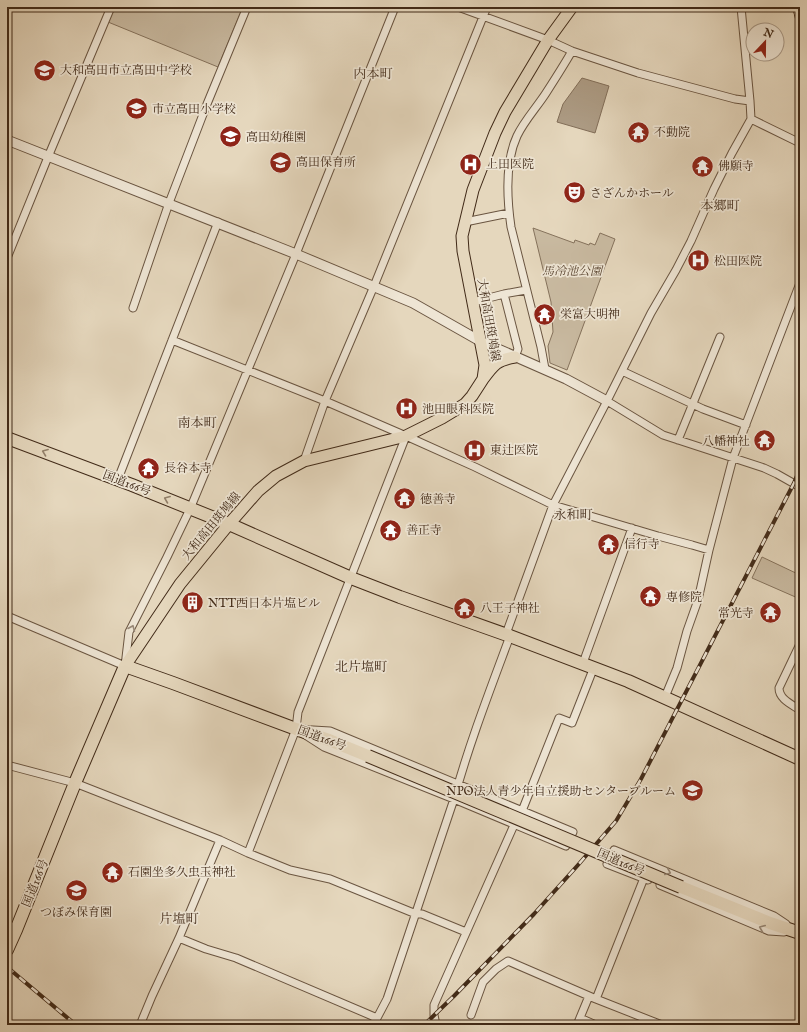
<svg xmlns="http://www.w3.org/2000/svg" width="807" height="1032" viewBox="0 0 807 1032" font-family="'IM FELL English','Noto Serif JP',serif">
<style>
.green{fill:#c9baa1;stroke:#85725c}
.water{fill:#ad9c85;stroke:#826e59}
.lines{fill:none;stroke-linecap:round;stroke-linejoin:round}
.minor-casing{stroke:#6a5541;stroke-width:9}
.tertiary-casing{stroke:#6a5541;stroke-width:11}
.primary-casing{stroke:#412a18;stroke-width:13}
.trunk-casing{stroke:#412a18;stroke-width:14}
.minor{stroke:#eee5d4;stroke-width:7}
.tertiary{stroke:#eee5d4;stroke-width:9}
.primary{stroke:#e5d7bd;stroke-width:11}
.trunk{stroke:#e5d7bd;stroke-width:12}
.rail-casing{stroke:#412a18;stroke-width:4}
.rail{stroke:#eee5d4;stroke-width:2.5;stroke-dasharray:8;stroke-linecap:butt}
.trunk-bridge-casing{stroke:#412a18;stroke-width:14;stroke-linecap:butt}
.trunk-bridge{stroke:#e5d7bd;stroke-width:12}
.oneway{stroke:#93806a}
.oneway2{stroke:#988876}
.labels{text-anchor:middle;stroke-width:3.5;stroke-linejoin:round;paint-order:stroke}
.poi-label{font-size:12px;fill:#412a18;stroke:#eee5d4;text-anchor:start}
.park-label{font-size:12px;font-style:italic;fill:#5c4733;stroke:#eee5d4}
.street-label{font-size:12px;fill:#412a18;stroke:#eee5d4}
.neighbourhood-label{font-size:13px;fill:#412a18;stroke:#eee5d4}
</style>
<rect width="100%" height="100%" fill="#e5d7bd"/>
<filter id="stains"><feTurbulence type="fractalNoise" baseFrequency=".005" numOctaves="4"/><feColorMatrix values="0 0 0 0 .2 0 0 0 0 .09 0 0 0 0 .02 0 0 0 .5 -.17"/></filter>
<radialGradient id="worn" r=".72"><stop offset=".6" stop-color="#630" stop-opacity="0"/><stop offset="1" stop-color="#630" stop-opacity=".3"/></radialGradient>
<path class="green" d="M115 7H243L218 67 108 22Z
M533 228 574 243 575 240 589 245 590 243 595 245 600 233 615 239 567 370 550 363 548 346 553 332 551 302Z
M762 557 800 575V599L752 578Z"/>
<path class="water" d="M582 78 609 86 595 133 557 122 563 104Z"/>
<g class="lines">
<defs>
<path id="minor" d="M458 7 548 40 572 51 638 73 735 99 750 101
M741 7 750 101 751 119 800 143
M465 222 509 213
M7 258 48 157 111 7
M504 294 518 349 515 357
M473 302 504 294 526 290
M133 308 169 203 207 104 247 7
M172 340 325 401 406 436 475 467 553 505 658 536 692 545 709 550
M545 369 541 347 511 227C507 199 505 162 517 136 524 121 537 107 546 93 555 79 564 65 572 51
M622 371 703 409 746 425
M607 401 663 435 764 468 777 474 800 487
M678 440 720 337
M304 461 325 401 374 286 487 7
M118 479 218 222
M7 616 125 666 129 632 167 557 190 509 296 254 395 7
M506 634 553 505 607 401 651 313 676 270 691 241 714 189 732 153 751 119
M800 644 779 688C779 699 791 704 800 710
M583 663 632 528
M665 697 677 668 687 631 698 600 709 550 733 458 800 283
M296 729 330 731 573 832 566 846 454 799 324 747Z
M7 765 75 783 220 840 248 853 290 870 330 879 416 914H422L466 932
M522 811 559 718 572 723 594 667
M248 853 296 729 298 712 406 436
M648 880 607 864 614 850 774 916 786 924
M660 885 769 931 784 932
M7 923 16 930
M179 938 206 949 236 958 377 1018
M596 999 644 878
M471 1015 483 982 496 969 508 961 596 999 662 1025
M580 1018 596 1025
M140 1025 152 996 179 938 220 840
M371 1025 377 1018 387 999 454 799C469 744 490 690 510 636
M436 1025 434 1015V1005L514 825
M577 1025 589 996"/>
<path id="tertiary" d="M7 140 296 254 413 303 480 341 566 379 607 401"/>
<path id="primary" d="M483 379C494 364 497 360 515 357
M125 666 180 584 229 524 258 491 276 476 304 461 406 436 442 418 465 404 472 396 483 379 485 365 463 251 462 236 473 190 495 133 505 112 548 40 572 7"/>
<path id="trunk" d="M7 438 132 485 229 524 351 578 400 597 510 636 628 681 800 759
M681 887 770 923 800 933
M7 950 16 930 75 783 125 666 173 683 296 729 329 740 368 756"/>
</defs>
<use href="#minor" class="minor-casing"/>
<use href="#tertiary" class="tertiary-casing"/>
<use href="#primary" class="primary-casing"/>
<use href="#trunk" class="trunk-casing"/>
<use href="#minor" class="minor"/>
<use href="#tertiary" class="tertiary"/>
<use href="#primary" class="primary"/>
<use href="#trunk" class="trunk"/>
<defs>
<path id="rail" d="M794 7 800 30
M7 967 76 1025
M424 1025 454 996 534 914 578 865 616 821 641 779 794 483 800 468"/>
</defs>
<use href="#rail" class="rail-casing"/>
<use href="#rail" class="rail"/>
<defs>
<path id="trunk-bridge" d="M368 756 681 887"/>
</defs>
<use href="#trunk-bridge" class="trunk-bridge-casing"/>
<use href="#trunk-bridge" class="trunk-bridge"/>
</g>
<defs><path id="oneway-chevron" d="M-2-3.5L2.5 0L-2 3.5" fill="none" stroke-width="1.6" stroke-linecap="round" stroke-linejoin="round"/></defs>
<g class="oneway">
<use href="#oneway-chevron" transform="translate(45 452) rotate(-159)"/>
<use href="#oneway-chevron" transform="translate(167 499) rotate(-158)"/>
</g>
<g class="oneway2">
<use href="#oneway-chevron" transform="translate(132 628) rotate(-67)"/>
<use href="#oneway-chevron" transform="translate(668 872) rotate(23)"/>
<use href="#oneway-chevron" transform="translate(762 928) rotate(-157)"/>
</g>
<defs>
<symbol id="school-disc" viewBox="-11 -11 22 22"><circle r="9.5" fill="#8f2418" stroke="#eee5d4"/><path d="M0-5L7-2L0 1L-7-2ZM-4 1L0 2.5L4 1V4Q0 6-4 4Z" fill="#fff"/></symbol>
<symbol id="temple-disc" viewBox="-11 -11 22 22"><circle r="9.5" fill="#8f2418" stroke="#eee5d4"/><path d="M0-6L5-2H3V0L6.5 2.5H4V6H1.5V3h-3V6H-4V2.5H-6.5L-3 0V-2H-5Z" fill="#fff"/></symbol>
<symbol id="hospital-disc" viewBox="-11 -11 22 22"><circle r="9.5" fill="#8f2418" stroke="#eee5d4"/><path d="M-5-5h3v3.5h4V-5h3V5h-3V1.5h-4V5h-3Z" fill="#fff"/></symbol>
<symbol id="theatre-disc" viewBox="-11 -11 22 22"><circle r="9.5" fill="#8f2418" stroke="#eee5d4"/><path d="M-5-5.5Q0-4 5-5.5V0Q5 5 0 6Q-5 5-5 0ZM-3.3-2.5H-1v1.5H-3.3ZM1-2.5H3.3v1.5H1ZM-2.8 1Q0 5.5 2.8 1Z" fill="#fff"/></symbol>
<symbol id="building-disc" viewBox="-11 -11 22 22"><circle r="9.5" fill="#8f2418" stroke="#eee5d4"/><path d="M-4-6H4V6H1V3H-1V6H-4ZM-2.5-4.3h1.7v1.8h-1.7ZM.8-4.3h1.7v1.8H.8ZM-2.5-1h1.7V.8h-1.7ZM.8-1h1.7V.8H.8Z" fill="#fff"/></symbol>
</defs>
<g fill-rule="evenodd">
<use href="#school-disc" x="32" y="58" width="25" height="25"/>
<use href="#school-disc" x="124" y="96" width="25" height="25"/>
<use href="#temple-disc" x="626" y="120" width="25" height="25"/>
<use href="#school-disc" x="218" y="124" width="25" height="25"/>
<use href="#school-disc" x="268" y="150" width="25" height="25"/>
<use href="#hospital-disc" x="458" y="152" width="25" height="25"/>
<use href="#temple-disc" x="690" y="154" width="25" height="25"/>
<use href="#theatre-disc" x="562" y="180" width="25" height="25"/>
<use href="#hospital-disc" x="686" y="248" width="25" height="25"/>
<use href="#temple-disc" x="532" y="302" width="25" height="25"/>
<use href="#hospital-disc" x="394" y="396" width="25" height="25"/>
<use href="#temple-disc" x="752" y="428" width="25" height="25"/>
<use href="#hospital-disc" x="462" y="438" width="25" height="25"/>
<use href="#temple-disc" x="136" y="456" width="25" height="25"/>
<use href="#temple-disc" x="392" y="486" width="25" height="25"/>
<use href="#temple-disc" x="378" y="518" width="25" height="25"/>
<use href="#temple-disc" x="596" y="532" width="25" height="25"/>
<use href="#temple-disc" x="638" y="584" width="25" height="25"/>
<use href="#building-disc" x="180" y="590" width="25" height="25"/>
<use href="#temple-disc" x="452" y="596" width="25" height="25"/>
<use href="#temple-disc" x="758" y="600" width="25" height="25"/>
<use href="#school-disc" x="680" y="778" width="25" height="25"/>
<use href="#temple-disc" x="100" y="860" width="25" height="25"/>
<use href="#school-disc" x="64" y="878" width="25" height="25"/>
</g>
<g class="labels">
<g class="poi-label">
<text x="60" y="74">大和高田市立高田中学校</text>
<text x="152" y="113">市立高田小学校</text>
<text x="654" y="136">不動院</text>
<text x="246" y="141">高田幼稚園</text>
<text x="296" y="166">高田保育所</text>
<text x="486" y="168">上田医院</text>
<text x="718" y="170">佛願寺</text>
<text x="590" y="197">さざんかホール</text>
<text x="714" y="265">松田医院</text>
<text x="560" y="318">栄富大明神</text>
<text x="422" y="413">池田眼科医院</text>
<text x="750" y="445" text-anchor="end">八幡神社</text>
<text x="490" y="454">東辻医院</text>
<text x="164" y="472">長谷本寺</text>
<text x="420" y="503">徳善寺</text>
<text x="406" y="534">善正寺</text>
<text x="624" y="548">信行寺</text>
<text x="666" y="601">専修院</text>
<text x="208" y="607">NTT西日本片塩ビル</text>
<text x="480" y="612">八王子神社</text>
<text x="754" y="617" text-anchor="end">常光寺</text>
<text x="676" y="795" text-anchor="end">NPO法人青少年自立援助センターブルーム</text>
<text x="128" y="876">石園坐多久虫玉神社</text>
<text x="76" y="916" text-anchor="middle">つぼみ保育園</text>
</g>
<g class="park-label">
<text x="572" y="275">馬冷池公園</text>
</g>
<g class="street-label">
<text transform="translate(489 320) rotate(80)" y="4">大和高田斑鳩線</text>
<text transform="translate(127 483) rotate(21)" y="4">国道166号</text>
<text transform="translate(211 526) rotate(-50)" y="4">大和高田斑鳩線</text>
<text transform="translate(322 738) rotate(20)" y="4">国道166号</text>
<text transform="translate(621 862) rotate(23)" y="4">国道166号</text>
<text transform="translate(35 883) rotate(-68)" y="4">国道166号</text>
</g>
<g class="neighbourhood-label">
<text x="373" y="78">内本町</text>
<text x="720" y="210">本郷町</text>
<text x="197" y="427">南本町</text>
<text x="573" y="519">永和町</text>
<text x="361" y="671">北片塩町</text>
<text x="179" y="923">片塩町</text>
</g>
</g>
<rect width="807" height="1032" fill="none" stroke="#e5d7bd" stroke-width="24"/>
<rect x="8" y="8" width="791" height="1016" fill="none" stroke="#412a18" stroke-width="2"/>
<rect x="12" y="12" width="783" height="1008" fill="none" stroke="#412a18"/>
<g transform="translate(765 42) rotate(22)"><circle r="19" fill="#eee5d4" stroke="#a99a89"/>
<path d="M0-3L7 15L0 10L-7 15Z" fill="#8f2418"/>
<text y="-6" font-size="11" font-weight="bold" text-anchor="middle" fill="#412a18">N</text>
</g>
<rect width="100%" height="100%" filter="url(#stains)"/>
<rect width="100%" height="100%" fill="url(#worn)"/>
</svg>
